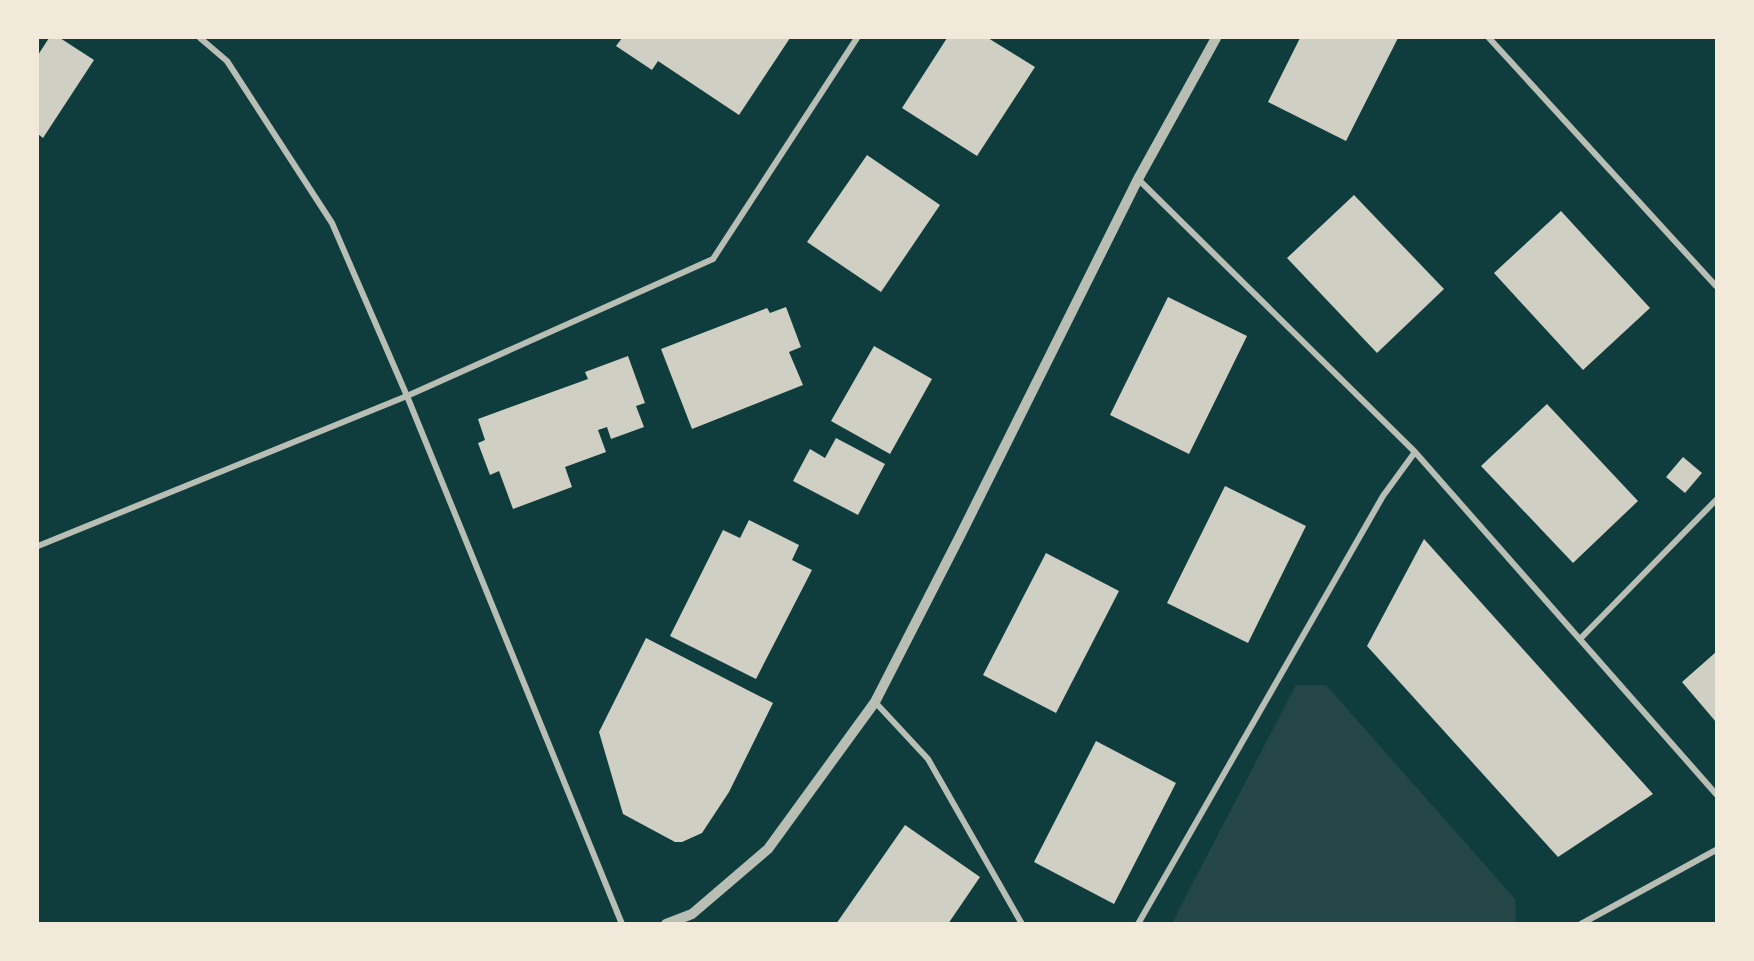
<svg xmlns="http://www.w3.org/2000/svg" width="1754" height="961" viewBox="0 0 1754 961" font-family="'Roboto Condensed',sans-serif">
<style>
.green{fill:#244646}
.building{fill:#cfcfc3}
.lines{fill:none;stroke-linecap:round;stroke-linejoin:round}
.minor{stroke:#b8beb3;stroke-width:6}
.tertiary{stroke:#b8beb3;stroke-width:10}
</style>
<rect width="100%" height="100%" fill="#0f3d3e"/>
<path class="green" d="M1296 685H1326L1515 899 1516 921 1512 924 1172 923Z"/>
<path class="building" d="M49 38H60L94 60 43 138 38 134V55Z
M622 38H790L739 115 658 61 652 70 616 46Z
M947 38H988L1035 67 977 156 902 108Z
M1300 38H1398L1346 141 1268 102Z
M867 155 940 205 881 292 807 242Z
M1354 195 1444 289 1377 353 1287 258Z
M1561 211 1650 308 1583 370 1494 273Z
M1168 297 1247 336 1189 454 1110 415Z
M786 307 801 347 789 352 803 385 692 429 661 349 767 308 770 313Z
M874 346 932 379 890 454 831 421Z
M628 356 645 403 636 406 644 427 611 439 607 427 598 430 606 452 565 467 572 487 513 509 499 471 490 475 478 443 485 440 478 419 588 379 585 372Z
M1547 404 1638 501 1573 563 1481 466Z
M836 438 885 464 858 515 793 481 810 449 825 458Z
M1683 457 1702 473 1685 493 1666 477Z
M1225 486 1306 526 1248 643 1167 603Z
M749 520 799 545 792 560 812 570 756 679 670 636 723 530 740 538Z
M1424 539 1653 794 1558 857 1367 646Z
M1046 553 1119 591 1056 713 983 675Z
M646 638 773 703 729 792 702 833 682 842H675L623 814 599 732Z
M1716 652V722L1682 682Z
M1096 741 1176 783 1114 904 1034 862Z
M905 825 980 877 948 924H836Z"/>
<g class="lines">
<path class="minor" d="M200 38 227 61 332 223 407 396 622 924
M1489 38 1716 286
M1138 179 1415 452 1716 794
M38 546 407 396 713 259 857 38
M1580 639 1716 500
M875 702 928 759 1022 924
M1138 924 1383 496 1415 452
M1581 924 1716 850"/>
<path class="tertiary" d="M666 924 692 914 768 849 875 702 960 536 1138 179 1216 38"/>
</g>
<rect width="1754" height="961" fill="none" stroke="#f1e9da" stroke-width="78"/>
</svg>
